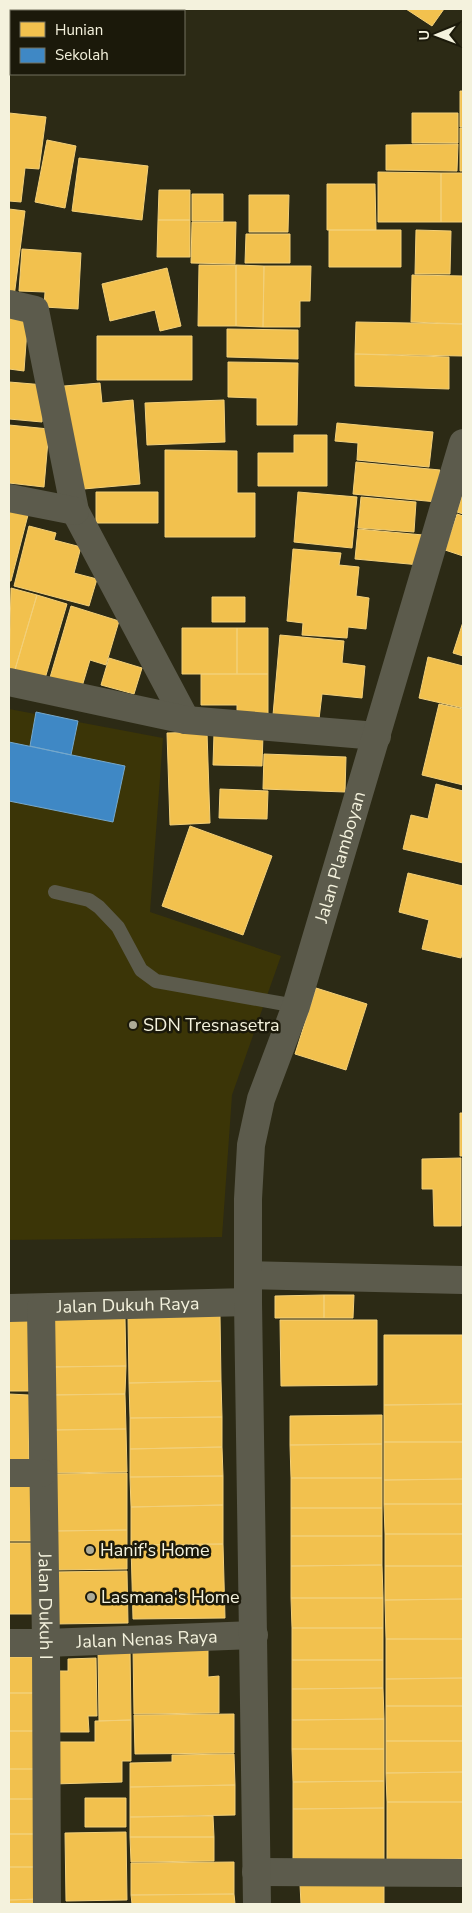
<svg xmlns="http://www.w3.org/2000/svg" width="472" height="1913" viewBox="0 0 472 1913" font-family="'Nunito Sans',sans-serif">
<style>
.built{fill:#3b3507}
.homes{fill:#f2c14e;stroke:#f3d079}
.schools{fill:#3f88c5;stroke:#75a8cc}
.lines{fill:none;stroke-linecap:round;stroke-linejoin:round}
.lane{stroke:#5c5b4c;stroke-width:14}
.street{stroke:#5c5b4c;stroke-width:28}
.poi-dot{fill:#aeac97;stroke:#1b190a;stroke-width:2}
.labels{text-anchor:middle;stroke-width:5;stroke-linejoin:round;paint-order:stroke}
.street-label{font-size:18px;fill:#f4f2dd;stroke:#1b190a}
.poi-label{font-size:18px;fill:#f4f2dd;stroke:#1b190a;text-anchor:start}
</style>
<rect width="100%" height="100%" fill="#2c2a15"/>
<path class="built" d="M9 709 163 738 150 912 281 956 232 1095 222 1237 9 1240Z"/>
<path class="homes" d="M406 9H444L432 26Z
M460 91H463V127H460Z
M9 113 46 117 39 169 25 168 21 202 9 201Z
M412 113H458V143H412Z
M460 128H463V171H460Z
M47 140 76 146 65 208 35 202Z
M458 144 457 171 386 170V145Z
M79 158 148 166 142 220 72 211Z
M378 172 441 173V222H378Z
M441 173H463V222H441Z
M327 184H375L376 230H327Z
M159 190H190V220H158Z
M192 194H223V221H192Z
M249 195H289L288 232H249Z
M9 209 25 211 14 297 9 296Z
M158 220H190V257H157Z
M192 222H236L235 264 191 263Z
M329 230H401V267H329Z
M416 230 451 231 450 274H415Z
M246 234H290V263H245Z
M22 249 81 253 78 309 44 307 45 292 19 291Z
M199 265H236V326H198Z
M236 265 264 266 263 327 236 326Z
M264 266H311L310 301H300V327H263Z
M167 268 181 326 160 331 155 310 110 321 102 284Z
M412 275 463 276V324L411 322Z
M9 313 28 315 24 371 9 369Z
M356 322 463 324V356L355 354Z
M227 329 298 330V359L227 357Z
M97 336H192V380H97Z
M355 354 449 357V389L355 386Z
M228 362 298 363 297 425H257V398L228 397Z
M9 382 45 385 42 422 9 419Z
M100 383 102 403 133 400 140 484 72 490 64 386Z
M224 400 225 442 147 445 145 403Z
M337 423 433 432 429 467 357 460 358 443 335 441Z
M9 425 49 429 44 487 9 483Z
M294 435H327V486H258V453H294Z
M165 450 237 451V493H255V537H165Z
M356 462 440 470 437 502 353 494Z
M96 492H158V523H96Z
M298 492 357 497 352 548 294 542Z
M463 493V514L457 512Z
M361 497 416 502 414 532 358 528Z
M9 511 28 515 11 581H9Z
M457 514 463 516V556L445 550Z
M29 526 56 533 54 540 81 547 74 573 97 579 89 606 14 586Z
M358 529 423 535 420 565 355 559Z
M293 549 341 553 339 565 359 567 356 596 369 598 366 629 348 627 347 638 302 635 303 623 287 621Z
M11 588 37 595 14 673 9 671Z
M37 595 67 604 44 682 14 673Z
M212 597H245V622H212Z
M71 606 119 621 106 665 90 660 81 690 49 681Z
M463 622V656L453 653Z
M182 628H237V674H182Z
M237 628H268V674H237Z
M280 635 344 641 342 663 365 666 362 698 322 694 319 719 273 715Z
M428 657 463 666V708L419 698Z
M109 658 142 668 134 694 101 685Z
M201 674H268V714H237V705H201Z
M439 704 463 709V785L422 775Z
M207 732 210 823 170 825 167 733Z
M214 733 263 734 262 766 213 765Z
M264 754 346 757 345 792 263 789Z
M436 784 463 791V863L403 849 411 815 428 819Z
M220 789 268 791 267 819 219 818Z
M190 826 272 856 243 935 162 906Z
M408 873 463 886V949L461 958 422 949 429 920 399 912Z
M316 988 367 1004 346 1070 295 1054Z
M460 1113H463V1156H460Z
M461 1158V1226H434L433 1189H422V1159Z
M324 1295H354L353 1318H324Z
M324 1295V1318H275V1296Z
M220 1316 221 1381 129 1383 128 1317Z
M125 1318 126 1366 48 1367V1319Z
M9 1319H29V1391H9Z
M280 1320H377V1385L281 1386Z
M384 1335H463V1404L384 1405Z
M126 1366 125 1394 49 1395 48 1367Z
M221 1381 222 1417 130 1418 129 1383Z
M9 1394 29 1395V1466H9Z
M125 1394 126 1429 49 1430V1395Z
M463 1404V1442H384V1405Z
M382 1415V1444L290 1445V1416Z
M222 1417V1447L130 1449V1418Z
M126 1429 127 1472 50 1473 49 1430Z
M384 1442H463V1479L384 1480Z
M382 1444V1478H291L290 1445Z
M222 1447 223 1476 130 1477V1449Z
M127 1473V1530L53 1531 52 1474Z
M223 1476V1505L131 1507 130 1477Z
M291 1478H382V1508H291Z
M463 1479V1504H384V1480Z
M9 1481H35L36 1541H9Z
M384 1504H463V1534H385Z
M223 1505V1544L131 1545V1507Z
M291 1508H382V1536H291Z
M127 1530V1569L53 1570V1531Z
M385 1534H463V1566H385Z
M291 1536H382V1565L291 1566Z
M9 1543H38V1614H9Z
M223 1544 225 1618 133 1619 131 1545Z
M382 1565 383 1598H291V1566Z
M385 1566H463V1599L385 1600Z
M127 1571 128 1623 54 1624 53 1572Z
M291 1598H383V1628H292Z
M463 1599V1639H386L385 1600Z
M292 1628H383V1660H292Z
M386 1639H463V1678L386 1679Z
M208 1647V1677L219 1676V1713L134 1714 133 1648Z
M98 1649H130L131 1720 99 1721Z
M9 1657H39V1693H9Z
M96 1658 97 1716H88L89 1732H54L53 1671H68V1659Z
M292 1660H383V1688L292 1689Z
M463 1678V1706H386V1679Z
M383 1688 384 1719 292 1720V1689Z
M9 1693H39V1731H9Z
M386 1706H463V1741H386Z
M234 1714V1753L135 1754 134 1715Z
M384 1719V1749H292V1720Z
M131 1720V1761H122V1782L53 1784V1742H95V1721Z
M9 1731H39L40 1769H9Z
M386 1741H463V1772L386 1773Z
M292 1749H384V1781L293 1782Z
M234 1754 235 1785 130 1787V1763L172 1762V1755Z
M9 1769H40V1799H9Z
M463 1772V1802H387L386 1773Z
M384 1781V1808L293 1809V1782Z
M235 1785V1815L130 1817V1787Z
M85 1798H126V1827H85Z
M9 1799H40V1834H9Z
M387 1802H463V1859L387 1860Z
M384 1808V1861H293V1809Z
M213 1816 214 1837H130V1817Z
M126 1832 127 1900 66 1901 65 1833Z
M9 1834H40V1867H9Z
M130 1837H214V1861L131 1862Z
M234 1862V1894L131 1895V1863Z
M9 1867H40V1899L9 1900Z
M384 1884V1904H301L300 1885Z
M234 1894 235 1904H132L131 1895Z
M40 1899V1904H9V1900Z"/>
<path class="schools" d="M36 712 78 721 71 755 30 746Z
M9 742 125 766 113 822 9 801Z"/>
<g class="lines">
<path class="lane" d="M55 892 89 900 99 907 118 927 141 970 156 981 296 1006"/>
<g class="street">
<path d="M9 304 35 310 75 511 186 720"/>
<path d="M9 498 75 511"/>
<path d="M9 682 186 720 377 736"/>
<path d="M248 1275 463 1280"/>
<path id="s1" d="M9 1308 248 1302"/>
<path id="s2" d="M41 1308 46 1643 47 1904"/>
<path d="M9 1473H42"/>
<path id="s3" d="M9 1643H46L254 1635"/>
<path d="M256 1872 463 1873"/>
<path id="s4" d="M257 1904 248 1302V1199L251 1145 261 1099 296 1006 463 443"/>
</g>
</g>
<g class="poi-dot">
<circle cx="133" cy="1025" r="5"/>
<circle cx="90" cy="1550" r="5"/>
<circle cx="91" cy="1597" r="5"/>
</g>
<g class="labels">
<g class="street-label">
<text dy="6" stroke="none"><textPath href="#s4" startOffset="1061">Jalan Plamboyan</textPath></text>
<text dy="6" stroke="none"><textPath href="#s1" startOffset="119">Jalan Dukuh Raya</textPath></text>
<text dy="6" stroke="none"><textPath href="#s2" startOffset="298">Jalan Dukuh I</textPath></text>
<text dy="6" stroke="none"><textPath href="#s3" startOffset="138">Jalan Nenas Raya</textPath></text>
</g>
<g class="poi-label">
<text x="143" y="1031">SDN Tresnasetra</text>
<text x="100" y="1556">Hanif's Home</text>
<text x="101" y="1603">Lasmana's Home</text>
</g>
</g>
<rect width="472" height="1913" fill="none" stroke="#f4f2dd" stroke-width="20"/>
<rect x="10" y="10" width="175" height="65" fill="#1b190a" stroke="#72705e"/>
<rect x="20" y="22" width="25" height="15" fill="#f2c14e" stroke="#72705e"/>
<text x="55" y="35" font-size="15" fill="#f4f2dd">Hunian</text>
<rect x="20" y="48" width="25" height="15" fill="#3f88c5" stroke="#72705e"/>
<text x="55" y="60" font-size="15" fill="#f4f2dd">Sekolah</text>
<g transform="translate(437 35) rotate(269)" stroke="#1b190a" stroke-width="4" paint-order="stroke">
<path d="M0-4L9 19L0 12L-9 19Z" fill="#f4f2dd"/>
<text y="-8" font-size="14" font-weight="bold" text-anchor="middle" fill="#f4f2dd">U</text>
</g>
</svg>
